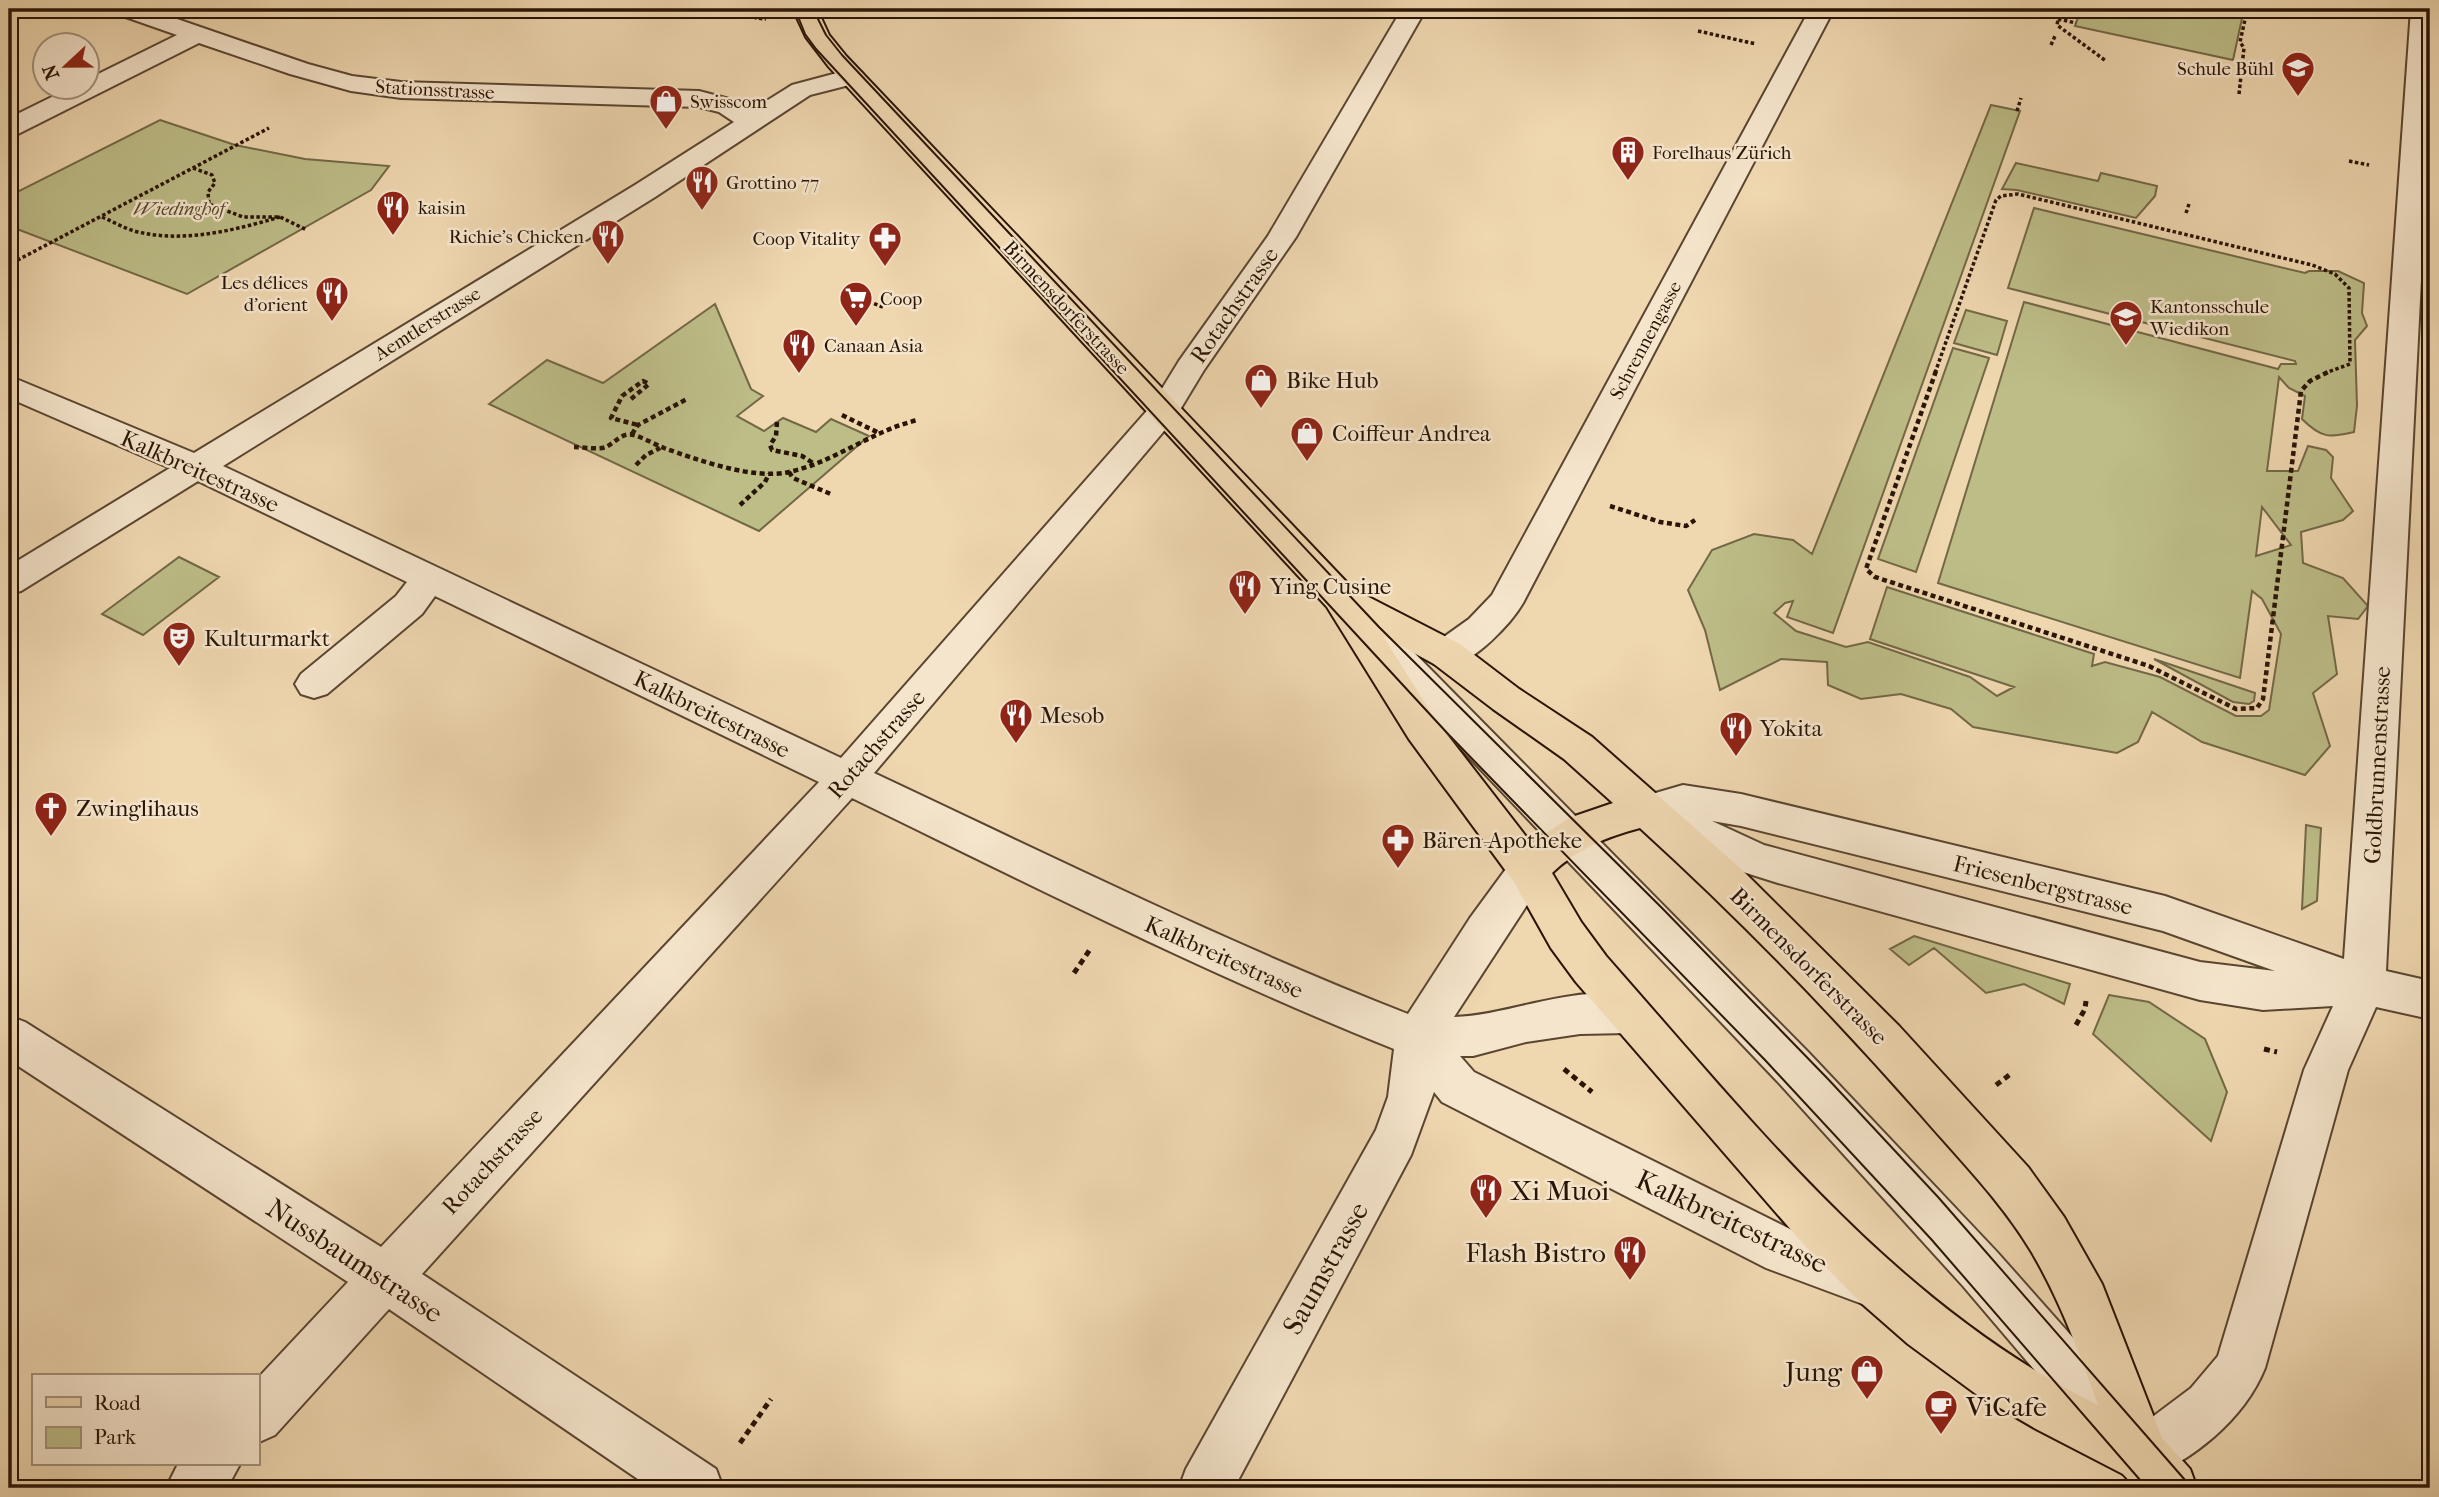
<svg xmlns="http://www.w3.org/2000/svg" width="2439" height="1497" viewBox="0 0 2439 1497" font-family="'IM FELL French Canon',serif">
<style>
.green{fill:#bdbd88;stroke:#736846;stroke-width:2;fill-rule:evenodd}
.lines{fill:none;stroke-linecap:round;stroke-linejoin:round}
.minor-casing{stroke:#5a4530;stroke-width:4}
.major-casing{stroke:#291405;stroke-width:4}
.path-far2{stroke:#291405;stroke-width:3.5;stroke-dasharray:3.5 2.5;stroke-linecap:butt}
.path-far1{stroke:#291405;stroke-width:4.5;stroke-dasharray:5 3.5;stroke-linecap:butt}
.path{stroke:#291405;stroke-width:5;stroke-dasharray:6 4.5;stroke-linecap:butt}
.minor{fill:#f5e5cc;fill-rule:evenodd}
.major{fill:#efd7b0;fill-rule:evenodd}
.tram{stroke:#291405;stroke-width:2}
.labels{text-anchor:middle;stroke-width:5;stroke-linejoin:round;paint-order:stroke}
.far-poi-label{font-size:19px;fill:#291405;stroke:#f5e5cc;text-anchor:start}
.far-street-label{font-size:19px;fill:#291405;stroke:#f5e5cc}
.far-park-label{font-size:19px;font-style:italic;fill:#55472c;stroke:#f5e5cc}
.street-label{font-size:23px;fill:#291405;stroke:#f5e5cc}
.poi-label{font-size:23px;fill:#291405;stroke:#f5e5cc;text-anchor:start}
.near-poi-label{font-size:28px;fill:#291405;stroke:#f5e5cc;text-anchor:start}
.near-street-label{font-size:28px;fill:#291405;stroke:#f5e5cc}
</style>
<rect width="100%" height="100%" fill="#efd7b0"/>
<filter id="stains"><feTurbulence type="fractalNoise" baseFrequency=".00286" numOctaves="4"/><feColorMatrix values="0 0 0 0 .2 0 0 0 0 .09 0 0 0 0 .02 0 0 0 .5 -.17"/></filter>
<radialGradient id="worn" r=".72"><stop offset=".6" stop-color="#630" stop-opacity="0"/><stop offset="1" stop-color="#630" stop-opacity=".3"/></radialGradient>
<path class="green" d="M2081 9H2244L2233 60 2075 26Z
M1991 105 2020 111 1833 633 1787 617 1793 601 1785 603 1774 613 1796 631 1846 647 1868 642 1970 677 1997 696 2014 687 1870 639 1887 587 2094 654 2092 666 2105 662 2160 677 2236 716H2261L2269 710 2281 634 2262 599 2252 591 2240 678 1938 583 2024 302 2278 369 2281 364H2296L2295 361 2008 288 2034 208 2305 273 2309 271H2338L2364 283 2362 313 2367 326 2355 340 2357 406 2354 432C2329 438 2321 438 2302 419L2305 396 2289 388 2279 377 2267 471H2298L2308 446 2326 450 2333 457 2331 478 2353 511 2343 520 2301 532 2303 563 2343 578 2368 606 2358 619 2328 616 2337 674 2313 693 2330 746 2305 775 2202 742 2152 712 2138 742 2117 753 1973 727 1951 709 1901 694 1861 699 1828 685 1827 662 1781 659 1720 690 1705 630 1688 590 1712 550 1754 534 1793 540 1812 554ZM2262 507 2291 545 2256 556Z
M160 120 235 145 305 159 389 166 371 190 187 294 9 226V196Z
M2016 163 2098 181 2101 173 2157 186 2155 196 2136 218 2017 190 2002 189Z
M715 304 751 389 763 396 737 416 764 431 783 418 816 432 831 419 869 436 759 531 489 404 547 360 603 383Z
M1966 310 2007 321 1997 355 1954 343Z
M1953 348 1989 358 1916 572 1878 559Z
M179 557 219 577 143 635 102 614Z
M2154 659 2255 693 2254 701 2249 704 2233 702Z
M2306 825 2321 828 2317 901 2302 909Z
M1914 936 2070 984 2064 1004 2024 984 1986 993 1934 948 1909 965 1890 949Z
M2109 995 2149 1002 2205 1039 2227 1092 2211 1141 2093 1034Z"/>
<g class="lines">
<defs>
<path id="minor" d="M113 9H148L308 64 352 76 401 82 699 91 737 101 752 110 792 85 852 69 861 72 865 77 861 82 810 95 655 197 223 466 841 758 1152 405 1179 361 1268 236 1402 9H1426L1296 237 1204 370 1175 418 874 773C1051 856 1226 943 1408 1014L1470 918 1514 858 1528 853 1542 858 1548 870 1542 882 1454 1017C1514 1015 1584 979 1643 1000L1650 1014 1643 1028 1628 1033 1580 1034 1526 1042 1473 1056H1460L1474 1072 1794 1231 1893 1268 1901 1285 1893 1302 1876 1309 1766 1268 1442 1102 1434 1092 1411 1155 1234 1488H1179L1186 1469 1376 1130 1388 1097 1394 1049C1209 975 1031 885 852 798L422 1274 716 1469 723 1488H651L389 1309 275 1435 257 1443V1379L348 1282 9 1060V1016L25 1022 381 1247 819 782 435 596 422 614 327 694 314 698 301 694 295 684 301 674 396 596 407 582 198 481 21 591 9 594V566L170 468 9 398V376L194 453 635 185 734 122 719 112 699 107 401 98 351 91 290 74 199 43 18 134 9 136V118L70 88H88V79L177 35 117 14Z
M1810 9H1834L1523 603C1511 624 1474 662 1451 666 1445 668 1440 665 1434 664L1429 654 1434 644 1469 619 1492 595Z
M2411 9H2430V102L2386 971 2430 981V1019L2376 1007 2348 1070 2265 1368C2244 1420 2193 1460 2142 1481L2123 1474 1963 1286 1777 1081 1348 630 1343 621 1348 612 1361 608 1374 612 1809 1053 1997 1252 2147 1421 2191 1388 2218 1356 2304 1070 2333 1006 2263 1010 2200 1000 1778 883 1740 871 1641 824 1635 821 1629 810 1635 799 1683 785 1741 794 2165 896 2344 959ZM1712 821 1741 826 2163 931 2275 971 2200 962 1764 845Z
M178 1464H240L227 1488H166Z"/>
<path id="major" d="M793 9H817L829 35 846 56 1353 589 1460 644 1519 689 1592 737 1740 868 1899 1026 2028 1167 2064 1217 2102 1284 2162 1438 2190 1469 2197 1488H2136L2123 1474 2036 1429 1976 1394 1908 1344 1860 1302 1805 1246 1576 982 1551 948 1514 882 1409 739 1327 607 829 67 806 37ZM1383 636 1434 664 1493 709 1564 759 1613 803 1569 818 1531 843 1435 719ZM1640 828C1739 918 1833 1015 1921 1115 1959 1159 2001 1201 2031 1251 2060 1300 2079 1352 2098 1405 1895 1305 1753 1122 1606 956L1581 922 1552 873C1577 849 1606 837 1640 828Z"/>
</defs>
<use href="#minor" class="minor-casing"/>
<use href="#major" class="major-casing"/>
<path class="path-far2" d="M757 9 756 18 766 19
M2060 9 2057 25 2106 61
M2058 19 2076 23
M1698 31 1756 44
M2051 45 2055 36
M2239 94 2244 48 2240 42 2246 15 2253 9
M2017 111 2021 98
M2349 161 2369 165
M193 168 212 175 215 183 208 192 209 204 243 217H280L307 230
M2186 213 2189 204
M102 217C114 222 125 229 138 232 185 243 235 230 280 217
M12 263 269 128
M863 299 885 308
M1935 373 1996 200 2001 196 2018 194 2312 265 2335 274 2349 288 2350 364 2325 373"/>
<path class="path-far1" d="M1936 371 1866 569 1875 577 2149 666 2236 709 2257 708 2263 699 2301 391 2310 381 2330 371
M631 399 649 384 643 381 622 396 611 418 638 425
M842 415 881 434
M777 422 776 436 770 445 772 450 802 456 813 463
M632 434 638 425 687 399
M574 447C583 447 598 450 606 447 616 442 622 432 634 435 644 438 654 444 664 448 698 460 753 480 789 472 835 462 873 430 918 420
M636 465 646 455 660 448
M789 472 793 478 833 495
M740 505 765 482 769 474
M1610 506 1660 522 1686 526 1695 520"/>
<path class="path" d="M1074 973 1091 948
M2076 1025 2085 1009 2086 1001
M2264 1049 2277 1052
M1564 1069 1592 1092
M1996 1085 2012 1073
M740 1443 771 1399"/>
<use href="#minor" class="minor"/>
<use href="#major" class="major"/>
<path class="tram" d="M795 9 805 34 816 49 1449 735 1765 1060 1931 1239 2147 1488
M813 9 826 35 842 55 1379 627 1662 908 1828 1079 1938 1197 2192 1488"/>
</g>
<defs>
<symbol id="school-pin" viewBox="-11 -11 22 30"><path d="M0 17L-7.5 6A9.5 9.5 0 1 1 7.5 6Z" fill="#8f2418" stroke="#f5e5cc"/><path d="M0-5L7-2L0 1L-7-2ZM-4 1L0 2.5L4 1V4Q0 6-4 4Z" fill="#fff"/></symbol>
<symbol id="shop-pin" viewBox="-11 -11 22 30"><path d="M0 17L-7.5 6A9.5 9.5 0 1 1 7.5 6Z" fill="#8f2418" stroke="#f5e5cc"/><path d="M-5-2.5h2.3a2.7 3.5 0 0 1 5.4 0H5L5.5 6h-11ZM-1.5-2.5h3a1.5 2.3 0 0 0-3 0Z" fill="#fff"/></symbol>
<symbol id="building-pin" viewBox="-11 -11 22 30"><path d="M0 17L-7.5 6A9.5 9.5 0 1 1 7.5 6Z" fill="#8f2418" stroke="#f5e5cc"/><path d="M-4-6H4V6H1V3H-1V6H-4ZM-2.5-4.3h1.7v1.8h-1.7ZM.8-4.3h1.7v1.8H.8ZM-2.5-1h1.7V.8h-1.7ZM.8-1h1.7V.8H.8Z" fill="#fff"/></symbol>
<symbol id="restaurant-pin" viewBox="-11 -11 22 30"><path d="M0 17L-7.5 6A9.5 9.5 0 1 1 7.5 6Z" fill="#8f2418" stroke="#f5e5cc"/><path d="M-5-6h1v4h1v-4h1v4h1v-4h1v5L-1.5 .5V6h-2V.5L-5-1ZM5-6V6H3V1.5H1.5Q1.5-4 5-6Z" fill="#fff"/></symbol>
<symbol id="pharmacy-pin" viewBox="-11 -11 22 30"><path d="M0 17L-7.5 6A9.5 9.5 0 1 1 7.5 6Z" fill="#8f2418" stroke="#f5e5cc"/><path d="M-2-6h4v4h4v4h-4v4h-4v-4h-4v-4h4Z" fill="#fff"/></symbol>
<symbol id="supermarket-pin" viewBox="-11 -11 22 30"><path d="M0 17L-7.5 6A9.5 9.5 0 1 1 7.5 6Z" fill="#8f2418" stroke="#f5e5cc"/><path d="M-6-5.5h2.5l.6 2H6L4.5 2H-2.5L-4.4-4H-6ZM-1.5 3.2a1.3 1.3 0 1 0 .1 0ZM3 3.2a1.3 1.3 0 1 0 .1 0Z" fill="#fff"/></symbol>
<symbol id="theatre-pin" viewBox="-11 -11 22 30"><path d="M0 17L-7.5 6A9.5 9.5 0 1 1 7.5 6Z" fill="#8f2418" stroke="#f5e5cc"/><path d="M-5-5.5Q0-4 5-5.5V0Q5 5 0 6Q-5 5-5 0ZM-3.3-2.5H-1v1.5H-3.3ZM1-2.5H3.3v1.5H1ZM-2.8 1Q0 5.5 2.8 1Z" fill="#fff"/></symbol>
<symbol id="church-pin" viewBox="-11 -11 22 30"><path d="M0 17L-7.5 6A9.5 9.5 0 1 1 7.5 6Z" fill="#8f2418" stroke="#f5e5cc"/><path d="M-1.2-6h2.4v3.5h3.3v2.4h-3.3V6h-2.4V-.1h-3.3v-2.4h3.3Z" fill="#fff"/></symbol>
<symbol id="cafe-pin" viewBox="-11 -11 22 30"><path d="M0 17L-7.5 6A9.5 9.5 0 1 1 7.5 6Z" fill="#8f2418" stroke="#f5e5cc"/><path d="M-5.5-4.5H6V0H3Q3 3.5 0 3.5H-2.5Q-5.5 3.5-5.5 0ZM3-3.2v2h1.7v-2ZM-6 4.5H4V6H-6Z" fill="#fff"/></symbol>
</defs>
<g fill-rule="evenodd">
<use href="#school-pin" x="2279" y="49" width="38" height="52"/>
<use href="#shop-pin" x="647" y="82" width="38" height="52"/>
<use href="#building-pin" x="1609" y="133" width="38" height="52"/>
<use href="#restaurant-pin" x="683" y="163" width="38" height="52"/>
<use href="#restaurant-pin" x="374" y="188" width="38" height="52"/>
<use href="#restaurant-pin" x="589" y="217" width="38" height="52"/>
<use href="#pharmacy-pin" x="866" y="219" width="38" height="52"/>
<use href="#restaurant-pin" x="313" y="274" width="38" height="52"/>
<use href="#supermarket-pin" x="837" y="279" width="38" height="52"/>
<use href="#school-pin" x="2107" y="298" width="38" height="52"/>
<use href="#restaurant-pin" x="780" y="326" width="38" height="52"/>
<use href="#shop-pin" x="1242" y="361" width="38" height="52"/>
<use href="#shop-pin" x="1288" y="414" width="38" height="52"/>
<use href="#restaurant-pin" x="1226" y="567" width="38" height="52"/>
<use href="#theatre-pin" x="160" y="619" width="38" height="52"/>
<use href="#restaurant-pin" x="997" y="696" width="38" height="52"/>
<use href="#restaurant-pin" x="1717" y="709" width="38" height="52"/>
<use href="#church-pin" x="32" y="789" width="38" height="52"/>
<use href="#pharmacy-pin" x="1379" y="821" width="38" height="52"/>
<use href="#restaurant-pin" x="1467" y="1171" width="38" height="52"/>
<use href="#restaurant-pin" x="1611" y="1233" width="38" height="52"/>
<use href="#shop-pin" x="1848" y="1352" width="38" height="52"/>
<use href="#cafe-pin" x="1922" y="1387" width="38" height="52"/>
</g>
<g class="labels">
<g class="far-poi-label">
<text x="2274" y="75" text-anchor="end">Schule Bühl</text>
<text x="690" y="108">Swisscom</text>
<text x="1652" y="159">Forelhaus Zürich</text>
<text x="726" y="189">Grottino 77</text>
<text x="418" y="214">kaisin</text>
<text x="584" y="243" text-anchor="end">Richie’s Chicken</text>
<text x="860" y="245" text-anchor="end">Coop Vitality</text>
<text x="308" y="289" text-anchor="end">Les délices<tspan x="308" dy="22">d'orient</tspan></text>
<text x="880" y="305">Coop</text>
<text x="2150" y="313">Kantonsschule<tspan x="2150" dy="22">Wiedikon</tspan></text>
<text x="824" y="352">Canaan Asia</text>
</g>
<g class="far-street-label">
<text transform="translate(435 89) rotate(3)" y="7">Stationsstrasse</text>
<text transform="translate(1067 307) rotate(47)" y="7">Birmensdorferstrasse</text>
<text transform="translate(427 323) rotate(-32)" y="7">Aemtlerstrasse</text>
<text transform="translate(1645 340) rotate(-62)" y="7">Schrennengasse</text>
</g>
<g class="far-park-label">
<text x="179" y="215">Wiedinghof</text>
</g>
<g class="street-label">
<text transform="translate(1234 305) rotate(-55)" y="8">Rotachstrasse</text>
<text transform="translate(200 471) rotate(24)" y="8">Kalkbreitestrasse</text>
<text transform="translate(712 714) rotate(26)" y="8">Kalkbreitestrasse</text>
<text transform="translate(876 744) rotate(-49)" y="8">Rotachstrasse</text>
<text transform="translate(2377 765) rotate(-87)" y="8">Goldbrunnenstrasse</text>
<text transform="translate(2043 885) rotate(14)" y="8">Friesenbergstrasse</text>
<text transform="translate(1224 957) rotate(24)" y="8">Kalkbreitestrasse</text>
<text transform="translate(1809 966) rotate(45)" y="8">Birmensdorferstrasse</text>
<text transform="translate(492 1161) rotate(-47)" y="8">Rotachstrasse</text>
</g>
<g class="poi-label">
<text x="1286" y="388">Bike Hub</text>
<text x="1332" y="441">Coiffeur Andrea</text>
<text x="1270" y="594">Ying Cusine</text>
<text x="204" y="646">Kulturmarkt</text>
<text x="1040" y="723">Mesob</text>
<text x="1760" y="736">Yokita</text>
<text x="76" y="816">Zwinglihaus</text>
<text x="1422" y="848">Bären-Apotheke</text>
</g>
<g class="near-poi-label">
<text x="1510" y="1200">Xi Muoi</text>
<text x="1606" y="1262" text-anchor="end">Flash Bistro</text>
<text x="1842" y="1381" text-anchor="end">Jung</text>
<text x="1966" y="1416">ViCafe</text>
</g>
<g class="near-street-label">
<text transform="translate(1732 1221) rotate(25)" y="10">Kalkbreitestrasse</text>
<text transform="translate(355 1260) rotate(33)" y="10">Nussbaumstrasse</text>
<text transform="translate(1325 1268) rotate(-61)" y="10">Saumstrasse</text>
</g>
</g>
<rect width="2439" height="1497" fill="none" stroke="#efd7b0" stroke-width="35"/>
<rect x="10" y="10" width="2418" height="1476" fill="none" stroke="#291405" stroke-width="3.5"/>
<rect x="18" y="18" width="2404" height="1462" fill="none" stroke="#291405" stroke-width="2"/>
<rect x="32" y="1374" width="228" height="91" fill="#f5e5cc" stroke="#a3917c" stroke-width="2"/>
<rect x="46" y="1397" width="35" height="10" fill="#efd7b0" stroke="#a3917c" stroke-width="2"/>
<text x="94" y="1410" font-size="21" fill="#291405">Road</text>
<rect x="46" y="1427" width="35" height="21" fill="#bdbd88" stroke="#a3917c" stroke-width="2"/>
<text x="94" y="1444" font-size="21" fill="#291405">Park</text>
<g transform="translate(66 66) rotate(248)"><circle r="33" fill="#f5e5cc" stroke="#a3917c" stroke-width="2"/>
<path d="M0-5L12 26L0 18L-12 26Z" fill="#8f2418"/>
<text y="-10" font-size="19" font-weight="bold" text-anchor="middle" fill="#291405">N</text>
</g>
<rect width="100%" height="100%" filter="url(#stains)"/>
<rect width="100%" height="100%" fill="url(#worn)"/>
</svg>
